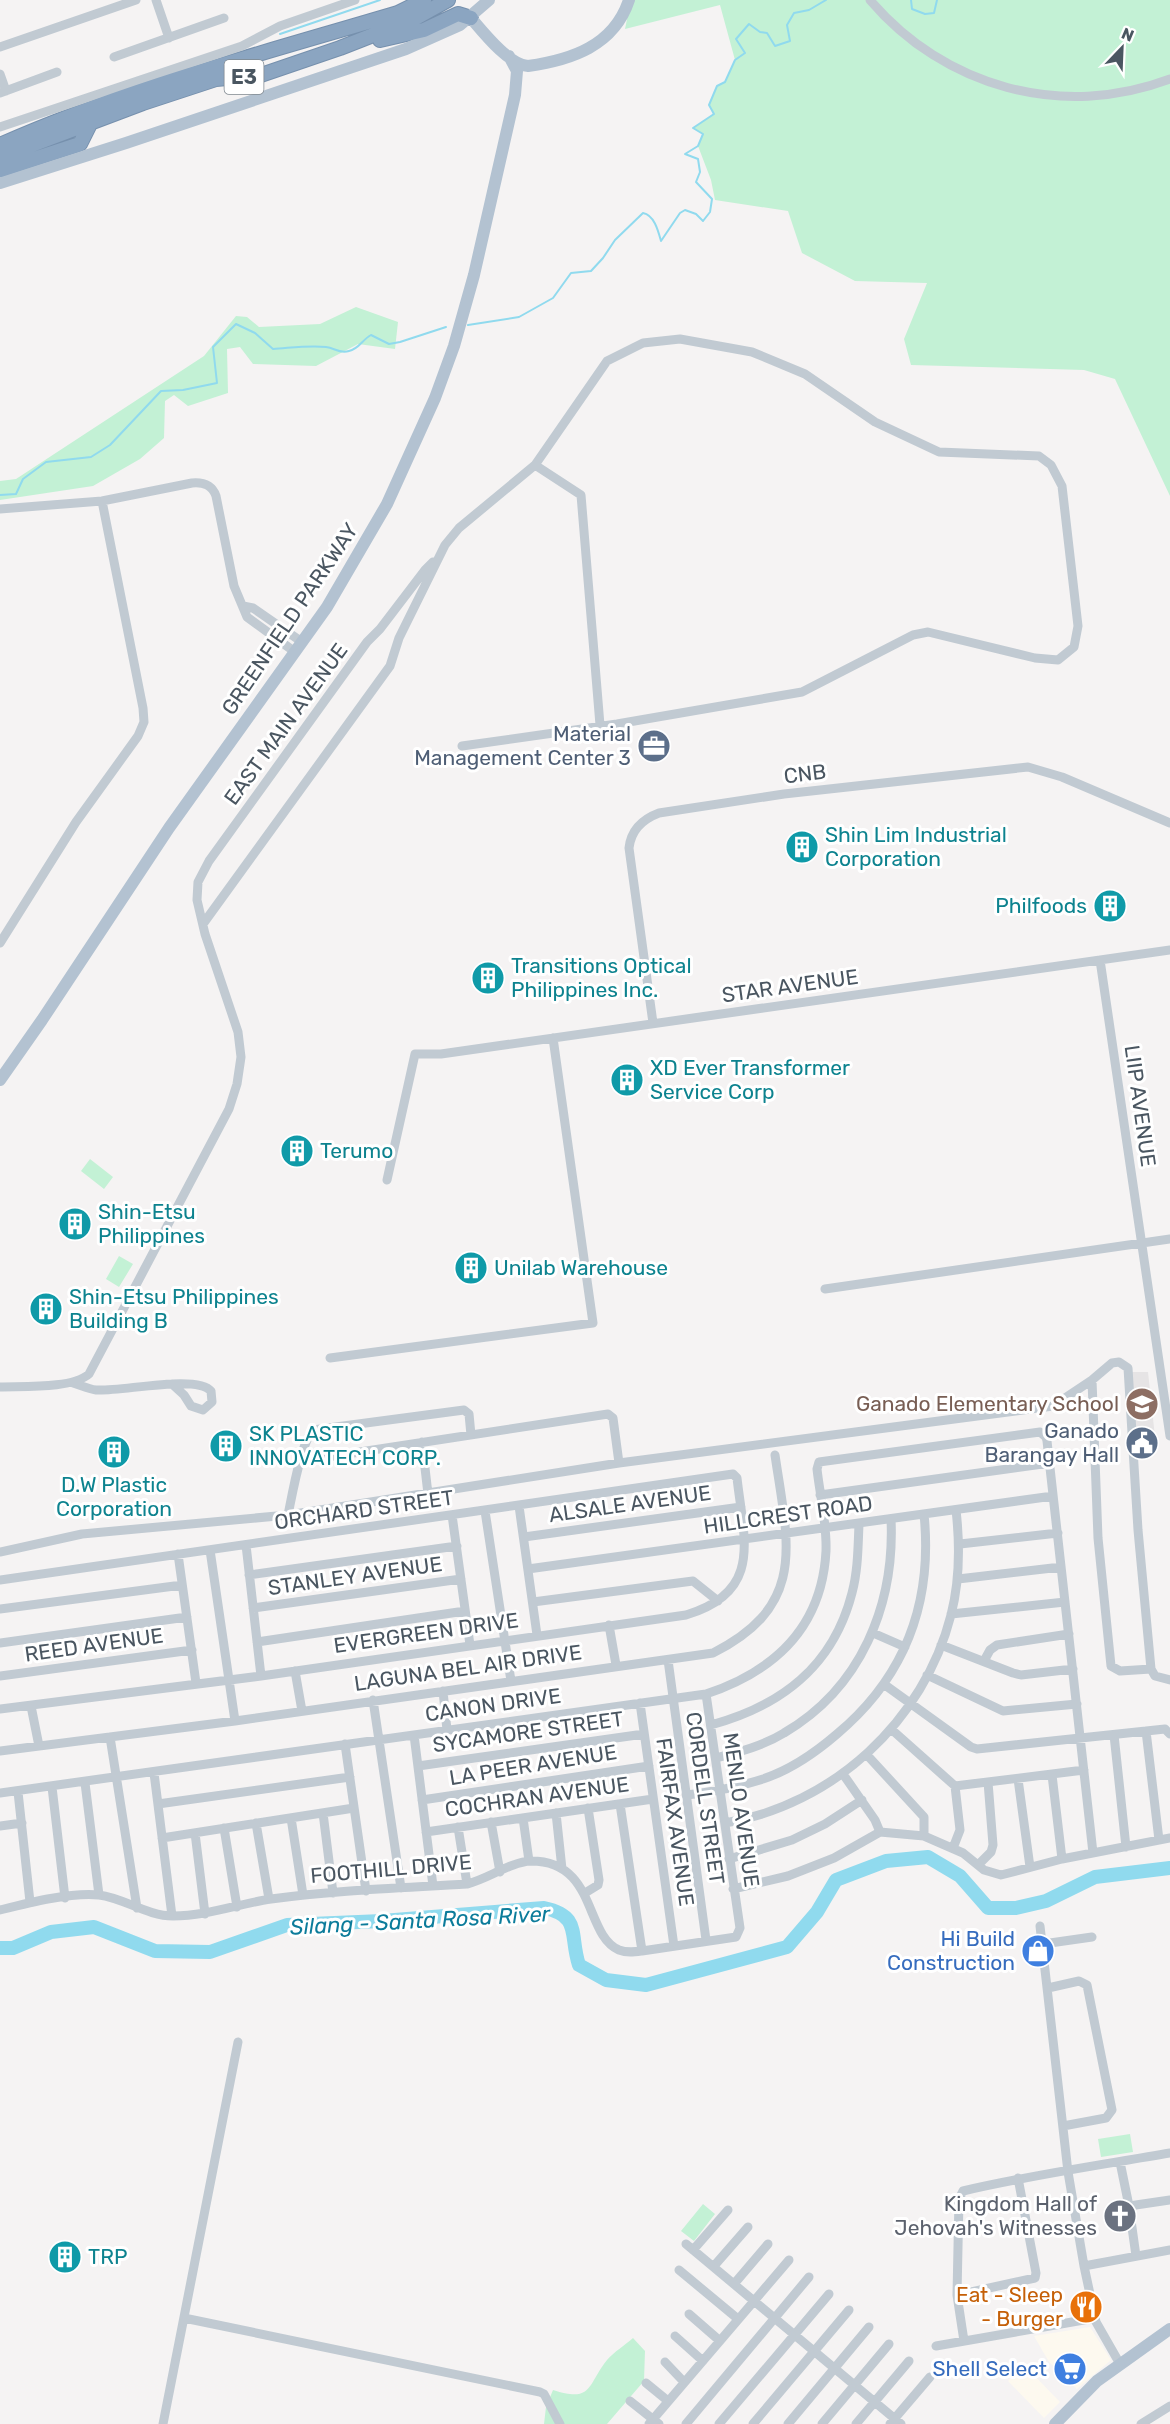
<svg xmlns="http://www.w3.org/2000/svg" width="1170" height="2424" viewBox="0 0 1170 2424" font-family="Rubik,sans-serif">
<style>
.commercial{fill:#fdf9ef}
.education{fill:#e6e4e5}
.green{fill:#c3f1d5}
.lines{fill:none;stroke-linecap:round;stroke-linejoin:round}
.stream{stroke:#90daee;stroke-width:2}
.river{stroke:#90daee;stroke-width:14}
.highway-casing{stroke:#7690ad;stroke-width:16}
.minor{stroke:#c1cad2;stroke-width:9}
.major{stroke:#b3c2d1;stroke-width:12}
.highway{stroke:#8ba5c1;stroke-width:14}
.labels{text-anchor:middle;stroke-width:6;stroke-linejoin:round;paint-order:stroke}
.shield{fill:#fff;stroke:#808990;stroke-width:1.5}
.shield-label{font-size:20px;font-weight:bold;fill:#4a5661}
.street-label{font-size:21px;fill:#4a5661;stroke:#fff}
.service-label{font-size:21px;fill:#4e5e75;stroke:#fff;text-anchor:end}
.culture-label{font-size:21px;fill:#0d838f;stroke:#fff;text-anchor:start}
.education-label{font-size:21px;fill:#785e54;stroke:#fff;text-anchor:end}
.shop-label{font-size:21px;fill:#366cbe;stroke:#fff;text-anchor:end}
.worship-label{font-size:21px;fill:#5b616d;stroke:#fff;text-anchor:end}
.food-label{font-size:21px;fill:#c56008;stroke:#fff;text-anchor:end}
.water-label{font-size:22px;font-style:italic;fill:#0c7c9b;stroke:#fff}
</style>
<rect width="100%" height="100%" fill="#f5f3f3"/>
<path class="commercial" d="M1090 2327 1111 2360 1077 2389 1049 2362 1034 2336Z
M1024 2365 1060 2402 1044 2418 1008 2381Z"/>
<path class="education" d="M1132 1372H1148L1155 1437H1134Z"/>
<path class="green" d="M631 0H1170V496L1115 379 1084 370 911 365 904 339 927 283 855 281 802 253 788 211 715 200 711 180 698 146 703 134 693 128 713 114 709 105 717 86 725 82 735 60 720 5 625 29Z
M356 307 398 322 395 349 358 344 316 366 253 364 240 347 227 349 228 393 188 406 174 395 165 401 164 438 140 459 93 486 0 500V481L16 479 204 356 236 316 247 317 259 327 320 324Z
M90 1159 113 1177 104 1189 81 1171Z
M119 1256 133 1264 119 1287 106 1279Z
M1130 2134 1133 2152 1101 2157 1098 2139Z
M703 2204 715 2214 694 2241 681 2231Z
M633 2338 645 2351 644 2381 607 2424H544L546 2407 553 2390C593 2403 587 2385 607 2360 614 2352 625 2345 633 2338Z"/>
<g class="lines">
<path class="stream" d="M911 0 912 9 925 14 934 13 937 0
M280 34 380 0
M468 325 519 317 553 298 571 273 591 271 603 258 615 240 643 213C654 215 658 230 661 241L680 213 685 210 696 214 703 221 710 212 712 199 696 182 700 172 698 159 685 154 698 146 703 134 693 128 714 114 709 105 717 86 725 82 735 60 745 53 736 39 749 24 760 32 767 33 775 46 790 41 787 25 794 13 809 10 826 0
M0 495 16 494 23 479 46 462 91 457 110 445 161 391 183 390 217 383 213 347 236 324 255 333 273 349C290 348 309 345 326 347 335 348 339 354 349 351 359 349 362 340 371 335L389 344 400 342 446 327"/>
<path class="river" d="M0 1948H13L51 1932 94 1927 155 1951 210 1952 287 1925 382 1921 544 1908C582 1916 569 1935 579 1965L606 1980 646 1985 787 1947 817 1912 836 1880 886 1861 928 1857 960 1876 988 1908H1016L1046 1901 1095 1877 1170 1868"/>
<defs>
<path id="highway" d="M380 40 424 30 458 14 471 18
M0 145C128 88 264 53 398 13L424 0
M0 157 143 103 216 79 261 75 340 48 414 19 448 0
M0 170 80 144 92 120"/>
</defs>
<use href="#highway" class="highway-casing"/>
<path class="minor" d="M156 0 169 38
M870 0C944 87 1062 120 1170 79
M0 47 136 0
M114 57 224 18
M0 74 6 91
M0 93 57 72
M0 127 242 46 280 26 355 0
M535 465 581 495 600 725
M0 509 102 501 192 483C204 482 212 485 216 496L234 586 247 617 295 652
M243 606 253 608 302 642
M203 924 390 666 399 638 445 545 459 528 535 465 607 361 643 343 680 339 752 352 805 374 875 422 939 452 1039 456 1051 465 1062 486 1078 626 1074 647 1058 660 1035 658 928 632 913 635 802 692 617 724 462 746
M0 943 76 822 138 736 144 722 143 708 102 501
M1100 960 1170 1436
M653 1023 629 848C631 830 643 819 659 813L784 794 1028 767 1062 777 1170 823
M387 1180 415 1054H441L1170 950
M825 1289 1170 1239
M330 1358 593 1323 553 1038
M1092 1380 1098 1538 1111 1666 1120 1671 1151 1669 1155 1676 1170 1680
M73 1383C80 1385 88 1389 96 1390 120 1392 197 1374 211 1391L212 1402 203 1410 191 1406 184 1395 172 1384
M0 1387C23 1386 72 1389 89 1374L229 1109 237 1084 241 1057 238 1032 205 934 197 900 198 882 209 861 367 642 380 629 425 570 433 562
M422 1442 428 1494
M301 1461 608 1414 613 1418 619 1463
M820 1495 1050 1463
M519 1506 537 1635
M485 1511 511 1681
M288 1515C292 1496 301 1442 313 1430L464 1410 469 1414 471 1435
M452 1515 470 1645
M524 1537 741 1507
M960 1544 1058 1533
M246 1545 261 1676
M210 1550 235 1721
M0 1552 82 1534 288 1515 619 1463 1053 1406 1092 1380 1112 1363 1119 1362 1128 1368 1138 1530 1151 1669
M178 1554 196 1683
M528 1569 1053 1496
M249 1575 457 1546
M958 1579 1061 1567
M0 1580 733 1474 737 1478C744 1540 763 1592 686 1615L261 1676 0 1709
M533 1602 693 1581 718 1601
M253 1608 461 1579
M0 1609 182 1585
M951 1614 1065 1602
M609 1625 616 1665
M873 1633 905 1647
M257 1642 465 1611
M0 1643 187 1617
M941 1645 1013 1673 1021 1675 1073 1669
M668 1660 706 1940
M984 1661 990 1650 997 1645 1069 1634
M295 1671 302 1711
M927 1675 1003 1711 1077 1704
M0 1676 192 1650
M885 1685 971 1747 977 1749 1165 1729 1170 1734
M443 1691 447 1730
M373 1700 401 1888
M640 1703 674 1946
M31 1706 39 1746
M711 1725C781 1706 833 1667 852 1593 858 1571 858 1547 859 1524
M891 1729 955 1786 1084 1770
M1146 1731 1159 1840
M414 1735 433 1886
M1114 1735 1126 1847
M110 1737 137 1908
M345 1744 366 1891
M0 1751 235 1721 713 1653C808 1605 788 1544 775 1455
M867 1755 924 1817V1836
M716 1758C739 1752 763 1746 784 1733 861 1688 895 1605 891 1519
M418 1766 644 1734
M154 1773 172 1916
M843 1774 875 1820 880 1832
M1052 1775 1062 1859
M1018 1779 1030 1867
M85 1783 99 1895
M52 1787 65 1898
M18 1792 30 1902
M0 1793 706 1694C775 1671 822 1627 826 1551 827 1523 820 1496 817 1469L819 1462 1040 1432 1046 1437 1047 1441 1093 1853
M687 1795C712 1792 738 1787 763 1779 790 1770 815 1753 837 1734 905 1677 933 1603 924 1514
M422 1800 649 1766
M158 1804 350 1777
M620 1804 642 1951
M323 1813 333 1893
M556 1813 562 1869
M291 1818 303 1895
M523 1818 529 1861
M491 1822 500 1872
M256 1823 269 1899
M725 1823C833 1805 924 1721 951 1615 960 1580 960 1545 956 1510
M0 1826 22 1823
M458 1827 467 1884
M224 1828 237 1907
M426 1832 653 1799
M195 1833 205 1914
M162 1838 354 1808
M953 1848 960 1830 955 1786
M729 1859 792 1840 825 1824 862 1800
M978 1865 991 1852 993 1845 988 1782
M733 1889 788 1876 834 1858 880 1832 924 1836 963 1853 984 1870 1001 1875 1062 1859 1170 1838
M585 1893 598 1885 599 1880 588 1808
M0 1910C28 1903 71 1892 99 1895 124 1898 147 1916 173 1916 207 1916 238 1904 271 1899 336 1890 402 1888 467 1884 488 1879 510 1862 531 1861 597 1861 584 1935 619 1950 627 1953 634 1952 642 1951L736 1937 740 1928 706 1694
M1040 1926 1068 2172 1084 2266 1096 2322 1120 2364
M1043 1944 1092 1937
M1048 1988 1079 1981 1087 1985 1112 2110 1106 2118 1063 2126
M1120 2162 1129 2206 1136 2256
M1129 2206 1170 2200
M686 2244 901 2424
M693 2250 728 2210
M714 2266 748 2227
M1084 2266 1170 2250
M679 2270 738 2319
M734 2284 768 2244
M957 2295 1035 2278 1036 2273 1018 2178
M689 2314 720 2341
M184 2318 540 2392 544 2394 560 2424
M675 2336 703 2361
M964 2341 957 2295 959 2199 963 2191C1031 2175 1101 2165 1170 2153
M936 2346 1095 2318
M665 2362 684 2382
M646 2383 668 2401
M630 2401 659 2424
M163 2424 238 2042
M649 2424 789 2260
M686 2424 809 2277
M719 2424 829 2294
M753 2424 849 2310
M788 2424 869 2327
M822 2424 889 2344
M856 2424 909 2361
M890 2424 930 2377
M1141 2424 1170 2406"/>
<path class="major" d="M471 18C483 32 509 65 528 66 571 60 614 46 629 0
M0 183 126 143 406 49 460 25 489 0
M0 1080 42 1020 169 828 327 607 387 504 435 398 454 346 474 275 515 95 517 71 509 56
M1055 2424 1097 2381 1170 2329"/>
<use href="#highway" class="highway"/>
</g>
<defs>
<symbol id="office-disc" viewBox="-11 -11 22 22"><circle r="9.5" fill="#5c6f8a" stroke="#fff"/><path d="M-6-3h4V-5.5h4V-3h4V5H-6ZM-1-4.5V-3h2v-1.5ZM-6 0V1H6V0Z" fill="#fff"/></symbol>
<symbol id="building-disc" viewBox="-11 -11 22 22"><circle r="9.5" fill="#0f9aa8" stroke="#fff"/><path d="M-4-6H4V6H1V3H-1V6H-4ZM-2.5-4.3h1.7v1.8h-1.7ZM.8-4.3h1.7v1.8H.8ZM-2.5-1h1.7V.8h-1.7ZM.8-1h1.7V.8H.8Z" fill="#fff"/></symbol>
<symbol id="school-disc" viewBox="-11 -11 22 22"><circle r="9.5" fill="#8d6e63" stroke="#fff"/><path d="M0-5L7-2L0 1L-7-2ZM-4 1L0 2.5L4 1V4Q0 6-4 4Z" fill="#fff"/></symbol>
<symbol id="civic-disc" viewBox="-11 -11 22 22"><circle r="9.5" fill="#5c6f8a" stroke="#fff"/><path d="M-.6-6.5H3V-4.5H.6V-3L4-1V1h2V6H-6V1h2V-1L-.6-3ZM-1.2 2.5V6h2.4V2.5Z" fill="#fff"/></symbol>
<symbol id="shop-disc" viewBox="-11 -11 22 22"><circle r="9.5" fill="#3f7fe0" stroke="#fff"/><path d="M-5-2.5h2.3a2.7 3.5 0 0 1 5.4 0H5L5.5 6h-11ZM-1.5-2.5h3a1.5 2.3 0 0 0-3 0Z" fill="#fff"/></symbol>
<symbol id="church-disc" viewBox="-11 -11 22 22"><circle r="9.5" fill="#6b7280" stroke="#fff"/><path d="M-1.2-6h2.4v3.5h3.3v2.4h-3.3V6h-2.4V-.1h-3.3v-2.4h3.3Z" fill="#fff"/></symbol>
<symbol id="restaurant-disc" viewBox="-11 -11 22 22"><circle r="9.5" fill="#e8710a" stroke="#fff"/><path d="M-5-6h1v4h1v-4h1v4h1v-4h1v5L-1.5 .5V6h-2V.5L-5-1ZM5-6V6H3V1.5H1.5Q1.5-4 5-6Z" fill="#fff"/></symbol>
<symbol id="supermarket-disc" viewBox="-11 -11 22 22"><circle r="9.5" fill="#3f7fe0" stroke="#fff"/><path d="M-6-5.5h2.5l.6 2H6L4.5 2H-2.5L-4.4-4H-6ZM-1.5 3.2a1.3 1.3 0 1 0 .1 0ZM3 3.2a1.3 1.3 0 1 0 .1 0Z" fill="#fff"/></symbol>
</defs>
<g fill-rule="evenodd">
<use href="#office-disc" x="635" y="727" width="38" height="38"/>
<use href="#building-disc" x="783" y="828" width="38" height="38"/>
<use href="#building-disc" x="1091" y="887" width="38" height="38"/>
<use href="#building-disc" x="469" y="959" width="38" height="38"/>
<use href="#building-disc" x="608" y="1061" width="38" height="38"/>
<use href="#building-disc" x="278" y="1132" width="38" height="38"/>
<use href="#building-disc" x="56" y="1205" width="38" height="38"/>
<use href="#building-disc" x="452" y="1249" width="38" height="38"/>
<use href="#building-disc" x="27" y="1290" width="38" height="38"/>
<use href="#school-disc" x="1123" y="1385" width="38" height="38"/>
<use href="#civic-disc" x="1123" y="1424" width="38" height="38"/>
<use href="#building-disc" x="207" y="1427" width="38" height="38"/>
<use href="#building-disc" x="95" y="1433" width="38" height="38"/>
<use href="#shop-disc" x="1019" y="1932" width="38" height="38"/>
<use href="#church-disc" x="1101" y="2197" width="38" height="38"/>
<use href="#building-disc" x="46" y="2238" width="38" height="38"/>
<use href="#restaurant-disc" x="1067" y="2288" width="38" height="38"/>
<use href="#supermarket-disc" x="1051" y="2350" width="38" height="38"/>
</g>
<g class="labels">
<rect class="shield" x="224.5" y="60" width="39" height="34" rx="4.5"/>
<g class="shield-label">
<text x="244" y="84">E3</text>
</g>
<g class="street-label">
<text transform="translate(290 619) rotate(-56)" y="7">GREENFIELD PARKWAY</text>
<text transform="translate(286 724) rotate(-54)" y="7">EAST MAIN AVENUE</text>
<text transform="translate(805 774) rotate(-7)" y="7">CNB</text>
<text transform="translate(790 986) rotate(-8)" y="7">STAR AVENUE</text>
<text transform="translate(1140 1106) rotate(82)" y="7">LIIP AVENUE</text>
<text transform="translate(630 1504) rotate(-8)" y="7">ALSALE AVENUE</text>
<text transform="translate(364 1510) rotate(-8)" y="7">ORCHARD STREET</text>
<text transform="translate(788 1515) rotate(-8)" y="7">HILLCREST ROAD</text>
<text transform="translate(355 1576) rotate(-8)" y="7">STANLEY AVENUE</text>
<text transform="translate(426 1633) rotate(-8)" y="7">EVERGREEN DRIVE</text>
<text transform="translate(94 1645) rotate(-8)" y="7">REED AVENUE</text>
<text transform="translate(468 1668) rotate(-8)" y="7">LAGUNA BEL AIR DRIVE</text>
<text transform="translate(493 1705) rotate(-8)" y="7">CANON DRIVE</text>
<text transform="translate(528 1732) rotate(-8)" y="7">SYCAMORE STREET</text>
<text transform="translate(533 1765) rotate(-9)" y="7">LA PEER AVENUE</text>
<text transform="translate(537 1797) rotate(-8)" y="7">COCHRAN AVENUE</text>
<text transform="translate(705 1798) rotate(82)" y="7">CORDELL STREET</text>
<text transform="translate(741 1810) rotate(82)" y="7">MENLO AVENUE</text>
<text transform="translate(675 1822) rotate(82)" y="7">FAIRFAX AVENUE</text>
<text transform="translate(391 1869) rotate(-5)" y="7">FOOTHILL DRIVE</text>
</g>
<g class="service-label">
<text x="631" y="741">Material<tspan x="631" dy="24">Management Center 3</tspan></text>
<text x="1119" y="1438">Ganado<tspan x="1119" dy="24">Barangay Hall</tspan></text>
</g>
<g class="culture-label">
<text x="825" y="842">Shin Lim Industrial<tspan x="825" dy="24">Corporation</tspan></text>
<text x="1087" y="913" text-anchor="end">Philfoods</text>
<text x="511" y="973">Transitions Optical<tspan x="511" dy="24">Philippines Inc.</tspan></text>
<text x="650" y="1075">XD Ever Transformer<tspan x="650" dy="24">Service Corp</tspan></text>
<text x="320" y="1158">Terumo</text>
<text x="98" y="1219">Shin-Etsu<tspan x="98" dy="24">Philippines</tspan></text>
<text x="494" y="1275">Unilab Warehouse</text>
<text x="69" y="1304">Shin-Etsu Philippines<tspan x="69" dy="24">Building B</tspan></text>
<text x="249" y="1441">SK PLASTIC<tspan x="249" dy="24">INNOVATECH CORP.</tspan></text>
<text x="114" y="1492" text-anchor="middle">D.W Plastic<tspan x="114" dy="24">Corporation</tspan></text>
<text x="88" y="2264">TRP</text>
</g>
<g class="education-label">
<text x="1119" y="1411">Ganado Elementary School</text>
</g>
<g class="shop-label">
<text x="1015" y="1946">Hi Build<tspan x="1015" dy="24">Construction</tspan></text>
<text x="1047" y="2376">Shell Select</text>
</g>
<g class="worship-label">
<text x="1097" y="2211">Kingdom Hall of<tspan x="1097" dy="24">Jehovah's Witnesses</tspan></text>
</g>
<g class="food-label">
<text x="1063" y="2302">Eat - Sleep<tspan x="1063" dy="24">- Burger</tspan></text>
</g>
<g class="water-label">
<text transform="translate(420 1920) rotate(-3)" y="8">Silang - Santa Rosa River</text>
</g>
</g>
<g transform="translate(1122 48) rotate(23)" stroke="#ffffff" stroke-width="4.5" paint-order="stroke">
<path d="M0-4.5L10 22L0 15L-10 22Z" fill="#4a5661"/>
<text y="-9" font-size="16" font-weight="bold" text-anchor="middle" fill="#4a5661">N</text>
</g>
</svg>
